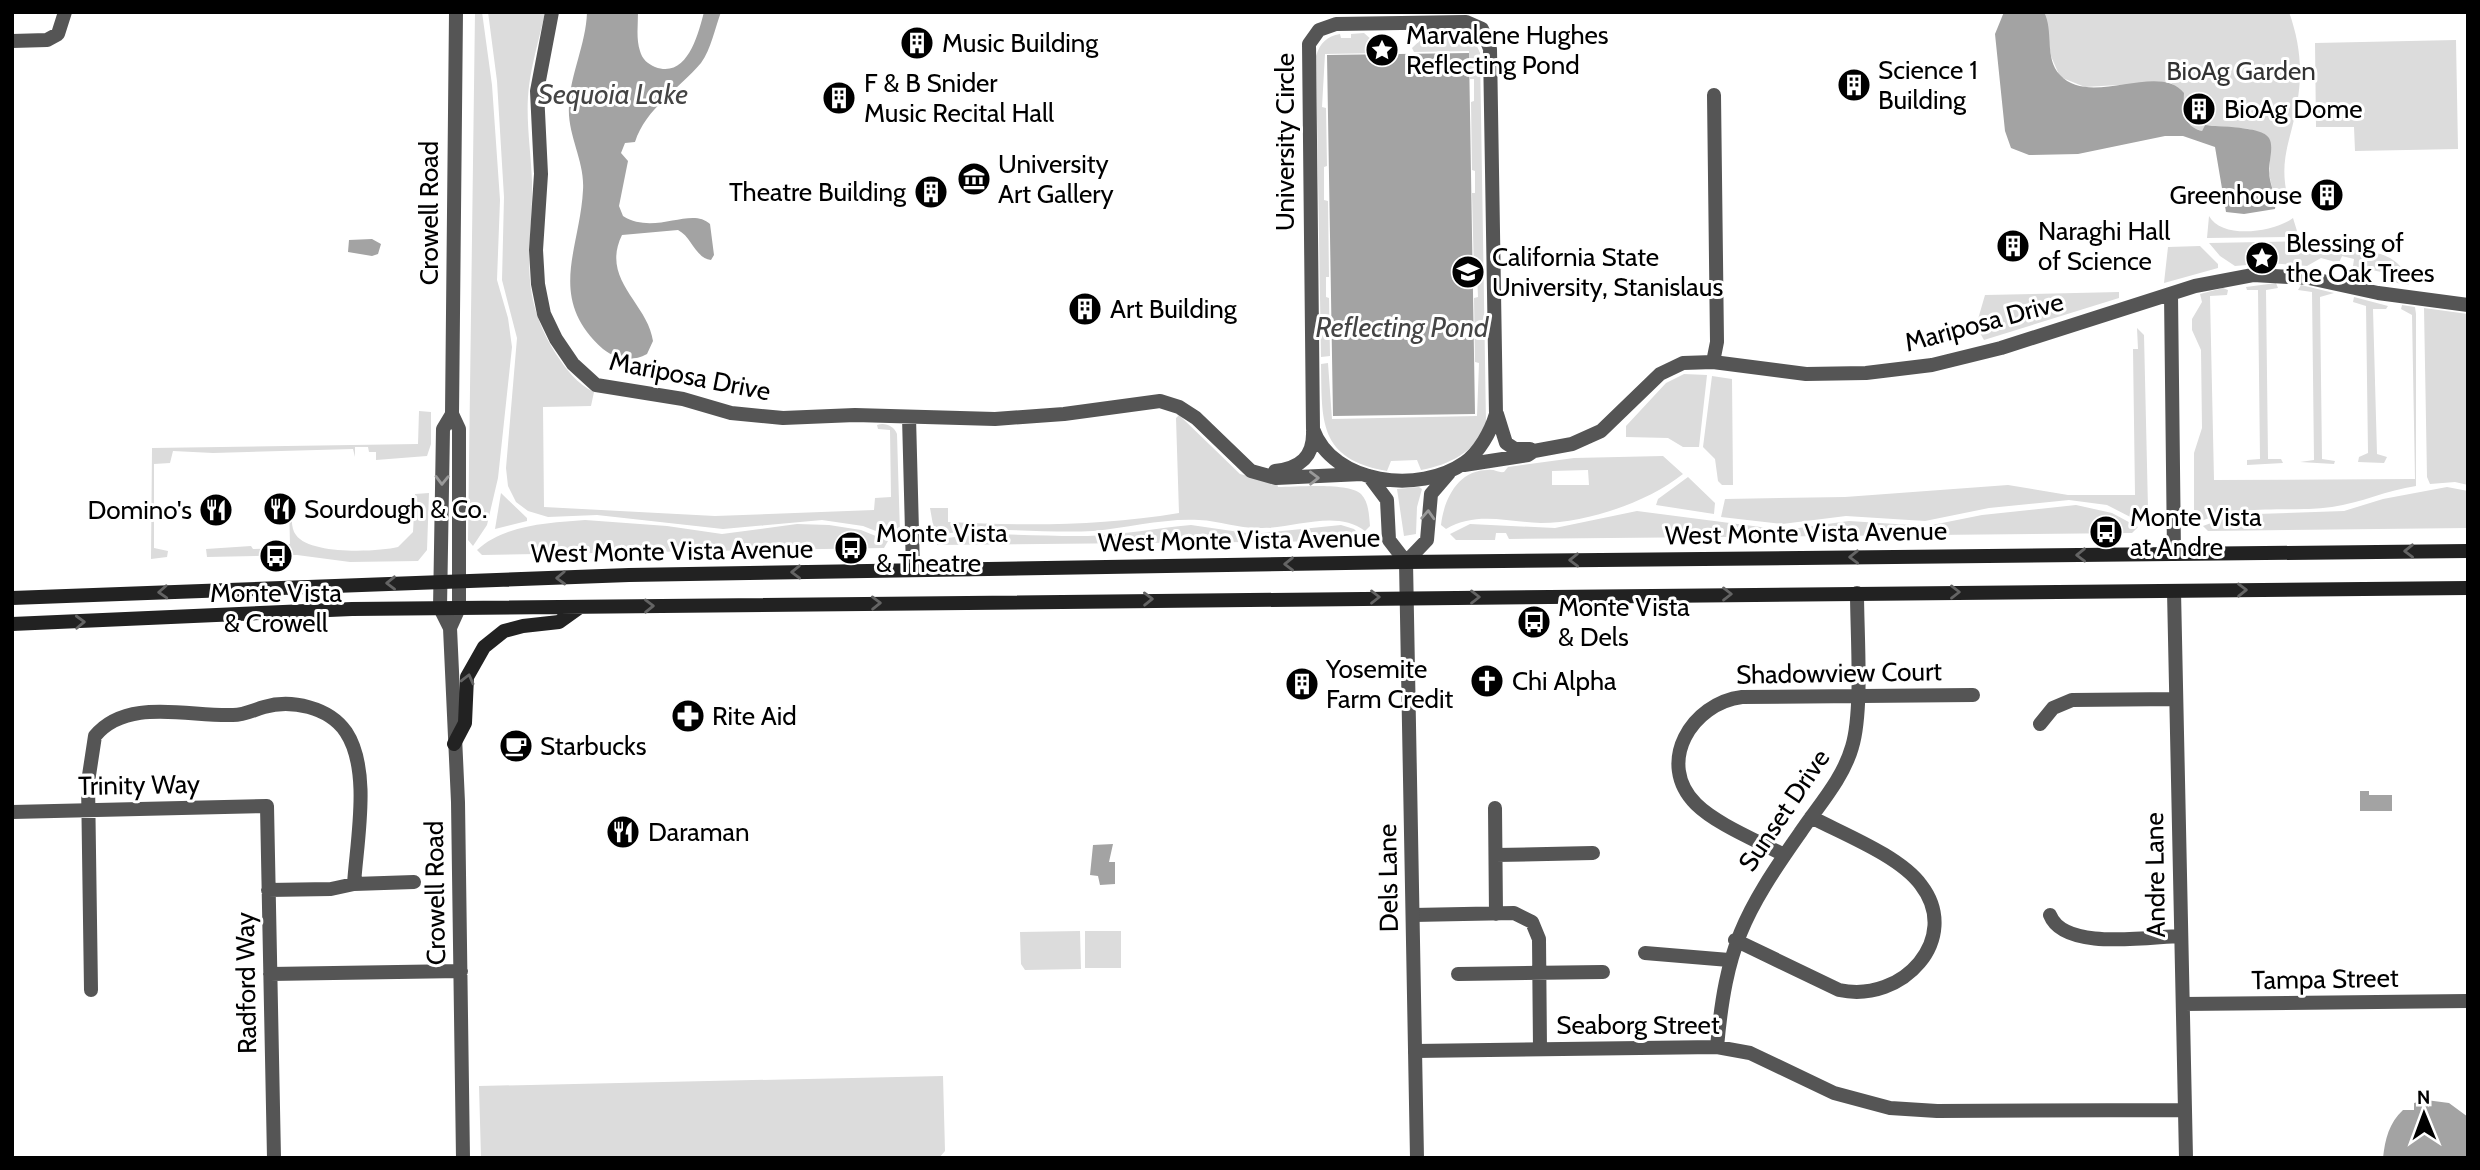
<svg xmlns="http://www.w3.org/2000/svg" width="2480" height="1170" viewBox="0 0 2480 1170" font-family="Cabin,sans-serif">
<style>
.green{fill:#dcdcdc;fill-rule:evenodd}
.water{fill:#a3a3a3}
.lines{fill:none;stroke-linecap:round;stroke-linejoin:round}
.minor{stroke:#555;stroke-width:14}
.tertiary{stroke:#555;stroke-width:14}
.secondary{stroke:#222;stroke-width:14}
.oneway{stroke:#999}
.oneway2{stroke:#646464}
.labels{text-anchor:middle;stroke-width:6;stroke-linejoin:round;paint-order:stroke}
.poi-label{font-size:26px;fill:#000;stroke:#fff;text-anchor:start}
.park-label{font-size:26px;fill:#333;stroke:#fff}
.street-label{font-size:26px;fill:#000;stroke:#fff}
.water-label{font-size:28px;font-style:italic;fill:#444;stroke:#fff}
</style>
<rect width="100%" height="100%" fill="#fff"/>
<path class="green" d="M475 12H482L492 85 500 200 497 280 508 318 512 347 498 478 487 525 473 546 468 540Z
M488 12H545C540 37 532 61 529 86 525 118 531 150 532 182 533 251 516 290 556 354 566 369 577 384 594 392L591 406 543 407 544 507 715 516 874 510 875 498 891 497 890 430 878 429 877 425C885 422 894 426 897 434L900 534 891 537 863 526 822 520 723 529 597 515 548 517 528 511 516 502 508 486 506 468 517 338 502 280 504 197 497 81Z
M2044 12H2289C2300 43 2303 71 2297 104 2291 142 2278 159 2288 199L2276 204 2269 174 2271 147 2264 134 2249 129 2205 125 2202 131C2169 121 2198 97 2169 82L2085 87 2060 77 2051 56Z
M1429 32C1450 32 1472 29 1480 53L1486 423C1477 452 1448 465 1421 470L1417 460 1391 461 1387 471C1318 459 1322 421 1321 364L1328 363 1332 419 1477 416 1479 363 1475 362 1474 298 1478 297 1477 273H1474L1472 193H1475V171L1472 170 1471 102 1474 101V79H1470L1469 51 1414 52 1412 48Z
M1364 33 1382 49 1380 53 1325 54 1322 107 1326 108 1327 166 1324 167V200L1328 201 1329 277H1326V297L1329 298 1330 356 1321 357 1316 56C1320 43 1327 36 1340 34L1341 38H1351V34Z
M2456 40 2458 149 2355 151 2354 127H2316L2315 43Z
M2209 216C2222 240 2275 232 2293 218L2297 231 2293 237 2207 238Z
M2307 241C2339 257 2399 237 2409 285L2397 283 2386 273 2353 266 2354 259 2342 256 2339 263 2321 258 2307 266 2270 263 2235 266 2220 256 2209 243Z
M2200 246 2218 264V268L2164 283 2168 247Z
M2276 283 2278 288 2266 290 2268 459H2281L2283 463 2247 465V460L2260 459 2258 290H2247L2246 287Z
M2301 285 2334 293 2320 297 2322 459 2335 461 2334 464 2300 462 2314 460 2312 292 2298 290Z
M2223 288 2228 290 2227 295 2210 296 2214 480 2415 479 2412 315 2401 309 2402 305 2415 307 2416 314V486C2387 490 2361 503 2332 507 2287 513 2242 503 2199 522L2194 517V453L2202 428 2201 350 2192 330V319L2202 302 2200 294Z
M2119 292V298L1984 340 1976 326 1985 295Z
M2354 297 2388 306 2386 309H2373L2377 454 2387 457 2384 463 2358 462 2359 457 2368 453 2366 306 2353 302Z
M2424 308 2468 314V485L2455 482 2430 484 2427 477Z
M2137 328 2144 335 2148 509 2147 517 2142 523 2107 505 2069 500 1989 508 1925 521 1846 516 1782 524 1721 517 1725 499 1845 497 2008 485 2068 495H2135L2133 349H2138Z
M1684 374 1707 375 1699 447H1683L1668 438 1626 437V426L1666 383Z
M1712 376 1732 379 1733 485H1722L1718 481 1715 459 1703 447Z
M419 411 431 412V444L427 456 376 460V452H369L368 447H355V457L353 449 213 453 173 451 170 463 154 464V548L168 551 167 557 151 559 152 448 418 444Z
M1179 415 1240 474 1277 483 1278 487C1296 487 1348 482 1361 494 1369 502 1369 516 1370 526L1365 531C1337 509 1295 528 1262 528 1240 529 1221 521 1199 520 1164 518 1128 528 1093 531 1040 534 986 524 935 536L930 508H948V522C1028 526 1100 526 1179 513L1176 418Z
M1663 456 1683 474C1648 502 1587 523 1541 523 1508 522 1476 511 1446 529L1441 525C1444 499 1458 470 1488 470 1495 469 1498 473 1504 472L1508 467 1574 458ZM1588 470 1589 485H1552V471Z
M1688 477 1715 503 1714 514 1656 505 1658 499Z
M1419 487 1422 489 1417 507 1416 534 1404 536 1397 489Z
M2447 487 2468 491V528L2208 531 2203 526 2219 520 2257 514 2344 511 2383 499Z
M429 493 427 550 418 561 350 562 297 555 207 557 206 549 251 546 253 549 285 548V544H290L289 505C294 511 289 526 296 535 310 555 377 552 398 547L413 532 415 494Z
M501 493 527 518V521L495 529Z
M2076 505 2112 513 2138 527 2132 533 1509 539 1506 533H1496L1495 540H1456L1450 534 1470 524 1555 528 1637 511 1784 530 1849 521 1927 526 1982 515Z
M585 520 667 526 722 534 797 524 829 525 861 530 888 541 884 548 482 555 477 550C505 524 550 523 585 520Z
M1191 525 1253 534 1341 525 1354 529 1360 535 1353 541 937 545V540C986 530 1038 537 1088 536 1123 535 1157 528 1191 525Z
M1080 931 1081 969 1025 970 1021 964 1020 932Z
M1085 931H1121V968H1085Z
M943 1076 945 1151 939 1158H481L479 1086Z"/>
<path class="water" d="M587 12H638C638 25 636 39 640 51 642 59 648 64 655 67 687 79 698 35 704 12H721C715 28 711 49 701 63 679 89 646 108 635 142L625 143 621 153 628 161 619 206 623 216C655 236 691 206 710 224L714 255 711 260C695 258 692 237 678 230L622 235C600 280 648 303 653 341L647 354C632 362 617 360 603 349 546 298 580 250 583 190 585 161 567 135 569 106 570 74 586 45 587 12Z
M2004 12H2044C2054 31 2044 58 2060 75 2090 108 2159 61 2184 93 2183 111 2183 126 2202 131L2205 125C2218 127 2262 126 2269 138 2274 146 2269 162 2269 171 2269 184 2277 196 2275 209L2244 214 2226 212 2215 147 2183 136H2165L2078 154 2029 155 2011 148 2005 131 1995 34Z
M1469 53 1475 414 1333 416 1327 55Z
M372 239 381 244 378 254 372 256 348 252 349 240Z
M2360 791H2369V795H2392V811H2360Z
M1113 844 1109 862H1115V884L1100 885 1098 876 1090 875 1093 845Z
M2426 1100 2449 1103 2468 1117V1158H2383C2385 1139 2389 1123 2403 1110H2414V1103Z"/>
<g class="lines">
<path class="minor" d="M552 12 537 91 541 174 536 250 538 284 544 314 556 339 573 364 596 385 683 399 731 413 783 418 855 415 995 419 1064 414 1160 401 1179 407 1196 418 1251 471 1276 478 1362 474
M1466 22 1482 29 1490 49 1496 414C1491 431 1479 453 1464 463 1420 494 1333 485 1313 429L1309 44 1319 30 1336 24Z
M12 41 47 40 58 34 65 12
M2171 294 2174 554
M1713 362 1717 342 1714 95
M452 414 443 429 440 608 450 628 458 802 463 1158
M1497 414 1506 443 1515 449H1530
M909 417 913 570
M1464 465 1528 455 1534 451 1572 444 1601 431 1660 374 1683 363 1713 362 1806 374 1866 373 1932 365 2001 348 2195 286 2253 275 2309 278 2378 293 2468 305
M1275 471C1300 468 1314 457 1313 431
M1369 476 1387 500 1389 540 1406 562 1427 540 1431 494 1449 473
M2174 591 2186 1158
M450 628 459 608V429L452 414 456 12
M2040 724 2053 708 2072 700 2176 699
M1495 808 1496 914
M12 812 267 806 274 1158
M1496 855 1593 853
M1784 855C1758 841 1716 824 1696 804 1655 763 1692 703 1742 697L1973 695
M354 884 414 882
M1413 915 1514 913 1532 922 1539 939 1540 1049
M2050 915C2064 951 2147 937 2180 936
M1735 940 1839 990C1903 1004 1962 938 1921 885 1900 856 1843 834 1811 817
M1645 953 1729 960
M270 974 461 971
M1458 974 1603 972
M91 990 88 782 95 736C127 697 190 717 233 715 245 715 253 710 264 707 291 699 329 707 346 732 371 770 357 839 354 884L331 889 268 890
M2183 1004 2468 1001
M1717 1047C1726 947 1743 914 1800 833 1818 806 1843 779 1852 747 1863 711 1857 634 1857 593
M1415 1051 1717 1047 1750 1053 1834 1093 1890 1108 1937 1111 2185 1110"/>
<path class="tertiary" d="M1406 562 1417 1158"/>
<path class="secondary" d="M12 598 629 575 1406 562 2468 551
M12 624 352 609 2468 588
M454 744 465 723 467 677 484 647 504 631 523 626 559 622 580 607"/>
</g>
<defs><path id="oneway-chevron" d="M-2-3.5L2.5 0L-2 3.5" fill="none" stroke-width="1.6" stroke-linecap="round" stroke-linejoin="round" transform="scale(1.75)"/></defs>
<g class="oneway">
<use href="#oneway-chevron" transform="translate(1314 478) rotate(-1)"/>
<use href="#oneway-chevron" transform="translate(442 480) rotate(91)"/>
<use href="#oneway-chevron" transform="translate(1428 515) rotate(-87)"/>
</g>
<g class="oneway2">
<use href="#oneway-chevron" transform="translate(2409 551) rotate(179)"/>
<use href="#oneway-chevron" transform="translate(2081 555) rotate(179)"/>
<use href="#oneway-chevron" transform="translate(1854 557) rotate(179)"/>
<use href="#oneway-chevron" transform="translate(1574 560) rotate(179)"/>
<use href="#oneway-chevron" transform="translate(1289 564) rotate(179)"/>
<use href="#oneway-chevron" transform="translate(796 572) rotate(179)"/>
<use href="#oneway-chevron" transform="translate(561 578) rotate(178)"/>
<use href="#oneway-chevron" transform="translate(391 583) rotate(179)"/>
<use href="#oneway-chevron" transform="translate(2242 590) rotate(-1)"/>
<use href="#oneway-chevron" transform="translate(163 592) rotate(177)"/>
<use href="#oneway-chevron" transform="translate(1955 592)"/>
<use href="#oneway-chevron" transform="translate(1727 594)"/>
<use href="#oneway-chevron" transform="translate(1375 597)"/>
<use href="#oneway-chevron" transform="translate(1475 597)"/>
<use href="#oneway-chevron" transform="translate(1148 599) rotate(-1)"/>
<use href="#oneway-chevron" transform="translate(876 603) rotate(-1)"/>
<use href="#oneway-chevron" transform="translate(649 606) rotate(-1)"/>
<use href="#oneway-chevron" transform="translate(80 622) rotate(-2)"/>
<use href="#oneway-chevron" transform="translate(468 679) rotate(-76)"/>
</g>
<defs>
<symbol id="building-disc" viewBox="-11 -11 22 22"><circle r="9.5" fill="#000" stroke="#fff"/><path d="M-4-6H4V6H1V3H-1V6H-4ZM-2.5-4.3h1.7v1.8h-1.7ZM.8-4.3h1.7v1.8H.8ZM-2.5-1h1.7V.8h-1.7ZM.8-1h1.7V.8H.8Z" fill="#fff"/></symbol>
<symbol id="sight-disc" viewBox="-11 -11 22 22"><circle r="9.5" fill="#000" stroke="#fff"/><path d="M0-6L1.8-2.2L6-1.7L2.9 1.2L3.7 5.4L0 3.3L-3.7 5.4L-2.9 1.2L-6-1.7L-1.8-2.2Z" fill="#fff"/></symbol>
<symbol id="museum-disc" viewBox="-11 -11 22 22"><circle r="9.5" fill="#000" stroke="#fff"/><path d="M0-6L6-3V-2H-6V-3ZM-5-1h2V3h-2ZM-1-1h2V3h-2ZM3-1h2V3H3ZM-6 4H6V6H-6Z" fill="#fff"/></symbol>
<symbol id="university-disc" viewBox="-11 -11 22 22"><circle r="9.5" fill="#000" stroke="#fff"/><path d="M0-5L7-2L0 1L-7-2ZM-4 1L0 2.5L4 1V4Q0 6-4 4Z" fill="#fff"/></symbol>
<symbol id="restaurant-disc" viewBox="-11 -11 22 22"><circle r="9.5" fill="#000" stroke="#fff"/><path d="M-5-6h1v4h1v-4h1v4h1v-4h1v5L-1.5 .5V6h-2V.5L-5-1ZM5-6V6H3V1.5H1.5Q1.5-4 5-6Z" fill="#fff"/></symbol>
<symbol id="bus-disc" viewBox="-11 -11 22 22"><circle r="9.5" fill="#000" stroke="#fff"/><path d="M-5-6H5V4H4V6H2V4H-2V6H-4V4H-5ZM-3.5-4V0h7V-4ZM-3.5 1.2v1.5H-2V1.2ZM2 1.2v1.5H3.5V1.2Z" fill="#fff"/></symbol>
<symbol id="church-disc" viewBox="-11 -11 22 22"><circle r="9.5" fill="#000" stroke="#fff"/><path d="M-1.2-6h2.4v3.5h3.3v2.4h-3.3V6h-2.4V-.1h-3.3v-2.4h3.3Z" fill="#fff"/></symbol>
<symbol id="pharmacy-disc" viewBox="-11 -11 22 22"><circle r="9.5" fill="#000" stroke="#fff"/><path d="M-2-6h4v4h4v4h-4v4h-4v-4h-4v-4h4Z" fill="#fff"/></symbol>
<symbol id="cafe-disc" viewBox="-11 -11 22 22"><circle r="9.5" fill="#000" stroke="#fff"/><path d="M-5.5-4.5H6V0H3Q3 3.5 0 3.5H-2.5Q-5.5 3.5-5.5 0ZM3-3.2v2h1.7v-2ZM-6 4.5H4V6H-6Z" fill="#fff"/></symbol>
</defs>
<g fill-rule="evenodd">
<use href="#building-disc" x="898" y="24" width="38" height="38"/>
<use href="#sight-disc" x="1363" y="31" width="38" height="38"/>
<use href="#building-disc" x="1835" y="66" width="38" height="38"/>
<use href="#building-disc" x="820" y="79" width="38" height="38"/>
<use href="#building-disc" x="2180" y="90" width="38" height="38"/>
<use href="#museum-disc" x="955" y="160" width="38" height="38"/>
<use href="#building-disc" x="912" y="173" width="38" height="38"/>
<use href="#building-disc" x="2308" y="176" width="38" height="38"/>
<use href="#building-disc" x="1994" y="227" width="38" height="38"/>
<use href="#sight-disc" x="2243" y="239" width="38" height="38"/>
<use href="#university-disc" x="1449" y="253" width="38" height="38"/>
<use href="#building-disc" x="1066" y="290" width="38" height="38"/>
<use href="#restaurant-disc" x="261" y="490" width="38" height="38"/>
<use href="#restaurant-disc" x="197" y="491" width="38" height="38"/>
<use href="#bus-disc" x="2087" y="513" width="38" height="38"/>
<use href="#bus-disc" x="832" y="529" width="38" height="38"/>
<use href="#bus-disc" x="257" y="537" width="38" height="38"/>
<use href="#bus-disc" x="1515" y="603" width="38" height="38"/>
<use href="#church-disc" x="1468" y="662" width="38" height="38"/>
<use href="#building-disc" x="1283" y="665" width="38" height="38"/>
<use href="#pharmacy-disc" x="669" y="697" width="38" height="38"/>
<use href="#cafe-disc" x="497" y="727" width="38" height="38"/>
<use href="#restaurant-disc" x="604" y="813" width="38" height="38"/>
</g>
<g class="labels">
<g class="poi-label">
<text x="1406" y="44">Marvalene Hughes<tspan x="1406" dy="30">Reflecting Pond</tspan></text>
<text x="942" y="52">Music Building</text>
<text x="1878" y="79">Science 1<tspan x="1878" dy="30">Building</tspan></text>
<text x="864" y="92">F &amp; B Snider<tspan x="864" dy="30">Music Recital Hall</tspan></text>
<text x="2224" y="118">BioAg Dome</text>
<text x="998" y="173">University<tspan x="998" dy="30">Art Gallery</tspan></text>
<text x="906" y="201" text-anchor="end">Theatre Building</text>
<text x="2302" y="204" text-anchor="end">Greenhouse</text>
<text x="2038" y="240">Naraghi Hall<tspan x="2038" dy="30">of Science</tspan></text>
<text x="2286" y="252">Blessing of<tspan x="2286" dy="30">the Oak Trees</tspan></text>
<text x="1492" y="266">California State<tspan x="1492" dy="30">University, Stanislaus</tspan></text>
<text x="1110" y="318">Art Building</text>
<text x="304" y="518">Sourdough &amp; Co.</text>
<text x="192" y="519" text-anchor="end">Domino's</text>
<text x="2130" y="526">Monte Vista<tspan x="2130" dy="30">at Andre</tspan></text>
<text x="876" y="542">Monte Vista<tspan x="876" dy="30">&amp; Theatre</tspan></text>
<text x="276" y="602" text-anchor="middle">Monte Vista<tspan x="276" dy="30">&amp; Crowell</tspan></text>
<text x="1558" y="616">Monte Vista<tspan x="1558" dy="30">&amp; Dels</tspan></text>
<text x="1326" y="678">Yosemite<tspan x="1326" dy="30">Farm Credit</tspan></text>
<text x="1512" y="690">Chi Alpha</text>
<text x="712" y="725">Rite Aid</text>
<text x="540" y="755">Starbucks</text>
<text x="648" y="841">Daraman</text>
</g>
<g class="park-label">
<text x="2241" y="80">BioAg Garden</text>
</g>
<g class="street-label">
<text transform="translate(1285 142) rotate(-90)" y="9">University Circle</text>
<text transform="translate(429 213) rotate(-90)" y="9">Crowell Road</text>
<text transform="translate(1984 322) rotate(-15)" y="9">Mariposa Drive</text>
<text transform="translate(690 376) rotate(11)" y="9">Mariposa Drive</text>
<text transform="translate(1806 533) rotate(-1)" y="9">West Monte Vista Avenue</text>
<text transform="translate(1239 540) rotate(-1)" y="9">West Monte Vista Avenue</text>
<text transform="translate(672 551) rotate(-1)" y="9">West Monte Vista Avenue</text>
<text transform="translate(1839 673) rotate(-1)" y="9">Shadowview Court</text>
<text transform="translate(139 785) rotate(-1)" y="9">Trinity Way</text>
<text transform="translate(1784 810) rotate(-56)" y="9">Sunset Drive</text>
<text transform="translate(2155 875) rotate(-91)" y="9">Andre Lane</text>
<text transform="translate(1388 878) rotate(-91)" y="9">Dels Lane</text>
<text transform="translate(435 893) rotate(-91)" y="9">Crowell Road</text>
<text transform="translate(2325 979) rotate(-1)" y="9">Tampa Street</text>
<text transform="translate(246 983) rotate(-91)" y="9">Radford Way</text>
<text x="1638" y="1034">Seaborg Street</text>
</g>
<g class="water-label">
<text x="613" y="104">Sequoia Lake</text>
<text x="1402" y="337">Reflecting Pond</text>
</g>
</g>
<rect width="2480" height="1170" fill="none" stroke="#000000" stroke-width="28"/>
<g transform="translate(2424 1114) rotate(359)" stroke="#ffffff" stroke-width="5" paint-order="stroke">
<path d="M0-5L12 26L0 18L-12 26Z" fill="#000000"/>
<text y="-10" font-size="19" font-weight="bold" text-anchor="middle" fill="#000000">N</text>
</g>
</svg>
